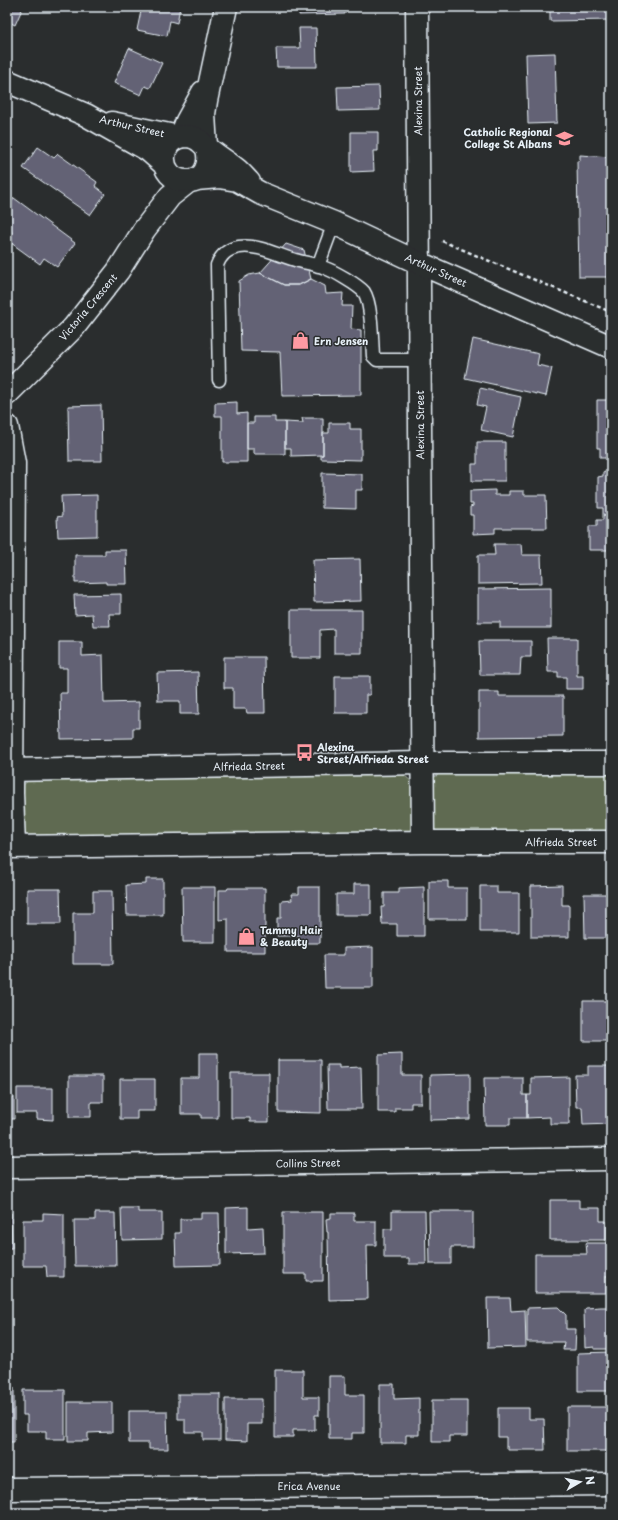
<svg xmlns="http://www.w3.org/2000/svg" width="618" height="1520" viewBox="0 0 618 1520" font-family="'Playpen Sans',sans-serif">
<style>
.green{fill:#5f6a51;stroke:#a4aea4}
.building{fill:#646274;stroke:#e8f1f8}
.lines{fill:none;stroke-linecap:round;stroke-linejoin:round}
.service-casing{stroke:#e8f1f8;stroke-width:15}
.minor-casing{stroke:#e8f1f8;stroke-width:25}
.tertiary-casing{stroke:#e8f1f8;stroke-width:25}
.path{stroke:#e8f1f8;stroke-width:2.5;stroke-dasharray:4 3;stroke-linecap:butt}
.service{stroke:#2a2d2e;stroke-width:12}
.minor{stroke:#2a2d2e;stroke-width:22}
.tertiary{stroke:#2a2d2e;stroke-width:22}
.labels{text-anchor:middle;stroke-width:3;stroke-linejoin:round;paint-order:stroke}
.street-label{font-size:10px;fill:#e8f1f8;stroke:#2a2d2e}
.poi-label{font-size:10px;font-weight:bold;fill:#e8f1f8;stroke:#2a2d2e;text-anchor:start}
</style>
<rect width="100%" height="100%" fill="#2a2d2e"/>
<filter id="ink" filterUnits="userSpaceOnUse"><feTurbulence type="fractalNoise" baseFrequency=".025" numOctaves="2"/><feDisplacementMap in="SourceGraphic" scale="8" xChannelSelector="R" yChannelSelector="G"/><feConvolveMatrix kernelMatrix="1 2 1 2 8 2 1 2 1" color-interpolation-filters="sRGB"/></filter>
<g filter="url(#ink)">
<path class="green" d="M611 772V832L439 833 431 831V780L439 774Z
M398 774 404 775 412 782V828L409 831 28 836 24 835 21 787 30 779Z"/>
<path class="building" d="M7 7H23L15 25 7 21Z
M126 7H180L177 23 170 21 167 36 137 30 141 11Z
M299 7H345V14L299 15Z
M550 7H611V20L550 21Z
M299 28H316L317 67H277L276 48H300Z
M129 48 162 63 150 88 145 86 141 95 114 83Z
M555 53 557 123 528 124 526 54Z
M379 86 380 110 338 111 337 87Z
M351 132H378V151H373L374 171 351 172Z
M38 147 54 158 58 154 97 182 95 186 105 194 90 215 23 168Z
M580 155 611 157V277H579L577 161H580Z
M14 198 75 243 57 267 44 258 40 264 7 240 12 232 7 228V208Z
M286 244 304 250 311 279 299 285H284L260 273Z
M260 273 284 285H299L311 279 325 286 326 294 343 293 342 306H352L351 329 361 330V395L282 396 280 352 241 351 239 281 249 275Z
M473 339 539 354 537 365 552 368 546 396 465 378Z
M480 388 521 397 513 437 481 430 486 407 477 405Z
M597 400H611V458H600V448H597Z
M237 402V414L247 413V462H222V416H215V403Z
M101 405 102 461H69L68 406Z
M254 417H275V422H285V454H254V449H247V423H254Z
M302 418H323V455L291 456V448H285V422L303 423Z
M329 423H350V429H361V460L321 459V455H323V433H329Z
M477 442H505V481H472V464H477Z
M603 472 611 473V515H603V508H598V477L603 476Z
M322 473 362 474V490H356V509L322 508Z
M495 490V495H509V491H524V495H546L547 528H495V533L473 534V515H470V507L473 506V504H470V491Z
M97 495V536L58 537 57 517 62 516 61 496Z
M603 515H611V550H589V526H597V520H603Z
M494 544H521L522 555H541L542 583 478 584V555H495Z
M105 550H126L127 584H106V582L75 583V555H105Z
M360 559 361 601 314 602 313 560Z
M551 588V628H500V622H478V589Z
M121 594V614H109L110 626H93L92 614 75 615 74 595Z
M291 610H362V653H334V629L320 630V658H291Z
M547 638H577V676H583V689H566V677H558V672H548Z
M479 641H531V657H521L520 675H480Z
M59 642H82V656L103 655 104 703 139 702V728H133V738L61 739 60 693H67V668H59Z
M224 657H264L265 713H247L246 709H233V688H224Z
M198 672 199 714H180V701H158L157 673Z
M335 676H370V695H366V713H335Z
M479 692H499V696H563V736L479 737Z
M146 879H163V915H127L126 885 146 884Z
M429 881H448V888H467V919H429Z
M354 884H371V915H336V894H354Z
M562 885V905H569V937H531V886Z
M480 886H497V893H519V932H480Z
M182 887H215V942H183Z
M299 887H320V943H299V936H277V918H281V901L292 900 291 894H299Z
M424 887V936H397V924H382L381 907H384V893H399V888Z
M228 888H265V952H228V919L219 920V890H227Z
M27 889H60L61 924H27Z
M93 891H112L113 964H73V913H93Z
M584 894H611V945H608V938H585Z
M373 947V988H325L324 955H344V948Z
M583 1001H611V1041H583Z
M7 1035H9V1097H14V1119H7Z
M199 1053H218V1118H201V1114H181V1078H199Z
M402 1054V1075H421V1103H411V1108H395V1112H378V1055Z
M278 1060H321V1113L278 1112Z
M327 1065H339V1068L361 1067 362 1109H328Z
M588 1066H611V1124L583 1125 582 1107H576L575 1075H588Z
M231 1073H269V1122H250V1118H231Z
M470 1074V1119L430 1120V1075Z
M69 1076H103V1102H91V1117H69Z
M569 1077V1124H550V1117L527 1118V1095H531V1078Z
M484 1078H523V1095H527V1118H510V1125H485Z
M120 1079H155V1111H137V1119H120Z
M17 1088H53V1120L37 1119V1113H17Z
M550 1200H579V1208H600V1221H606V1240H550Z
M248 1207V1228L263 1227 264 1253 226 1254V1208Z
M121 1208H138V1212H162V1239L122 1240Z
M392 1211H425L426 1264H409V1258H384V1229H392Z
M429 1211H473V1247H451V1264H430Z
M283 1212H323V1281H306V1274H283Z
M7 1213H11L12 1248H7Z
M43 1213 64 1214V1277H47L46 1266H23V1220H43Z
M95 1213H115L116 1266H75L74 1220H95Z
M201 1213H219L220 1265 176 1266 175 1233H180V1219H201Z
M331 1213H354V1221H376V1245H367L368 1299 329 1300 328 1232H327L326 1219 331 1218Z
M586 1243H611V1276H606V1293H535V1254H587Z
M487 1298H510L511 1311 525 1310 526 1347 488 1348Z
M558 1307 566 1315V1329H576L575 1350H563L564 1342H527V1308Z
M601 1307H611V1349H594V1347L585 1348 584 1310 586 1308Z
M611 1352V1391H578V1353Z
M275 1370H303V1397H319V1415H315V1430H293V1437H275Z
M329 1376H345V1395H364V1433H352V1439H329Z
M380 1384H394V1399L419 1398V1435H406V1443H380Z
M7 1388H14V1442H7Z
M23 1390H65V1439H46V1431H27V1415H23Z
M178 1394H220V1440H203V1432H185V1419H178Z
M225 1399H262V1424H247V1441L225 1440Z
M432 1400H467V1436H449V1442H432Z
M68 1402H112V1432L88 1433V1441H68Z
M567 1407H611V1426H608V1451H567Z
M498 1408H529V1419H544L545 1450H508V1447H506V1437H498Z
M129 1411H167L168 1449H149V1443H129Z"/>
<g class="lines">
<defs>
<path id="service" d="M318 266 334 223
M219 380 217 265C221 255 227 249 239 247 258 244 277 255 295 260 305 263 316 264 325 268 334 271 358 285 364 292 372 304 372 341 373 356L377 360H419"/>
<path id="minor" d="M417 7 423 842
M181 136 187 121 203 92
M206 147 204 114 206 101 226 7
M7 394 74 327 118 271 144 230 170 196 189 181
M7 426 14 463 12 793 14 847
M7 770 423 763H611
M7 847 423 842H611
M7 1167 611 1159
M7 1489 611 1484"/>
<path id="tertiary" d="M7 81 86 115 148 150 164 164
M112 123 179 137
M207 149C211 164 205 182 186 181 157 180 156 137 186 136 193 136 198 139 202 143 213 154 225 160 236 169 241 173 245 178 249 182
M196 179 219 177 237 180 260 193 334 223 419 263 611 347"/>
</defs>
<use href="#service" class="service-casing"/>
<use href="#minor" class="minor-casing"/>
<use href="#tertiary" class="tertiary-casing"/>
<path class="path" d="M442 241 611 312"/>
<use href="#service" class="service"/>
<use href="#minor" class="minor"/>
<use href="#tertiary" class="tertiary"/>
</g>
</g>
<defs>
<symbol id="school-bare" viewBox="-9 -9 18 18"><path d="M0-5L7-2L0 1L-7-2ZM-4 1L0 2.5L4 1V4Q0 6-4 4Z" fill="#ff9aa2" stroke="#2a2d2e" stroke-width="2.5" paint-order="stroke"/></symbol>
<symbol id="shop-bare" viewBox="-9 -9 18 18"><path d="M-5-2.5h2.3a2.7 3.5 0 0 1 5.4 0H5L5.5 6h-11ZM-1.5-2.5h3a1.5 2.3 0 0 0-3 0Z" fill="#ff9aa2" stroke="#2a2d2e" stroke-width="2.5" paint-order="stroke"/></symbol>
<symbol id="bus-bare" viewBox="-9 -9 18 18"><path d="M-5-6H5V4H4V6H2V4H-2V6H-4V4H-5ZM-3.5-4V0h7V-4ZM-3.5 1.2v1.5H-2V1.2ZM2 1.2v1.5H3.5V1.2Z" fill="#ff9aa2" stroke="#2a2d2e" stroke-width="2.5" paint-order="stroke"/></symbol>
</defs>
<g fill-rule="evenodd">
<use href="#school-bare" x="552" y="126" width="25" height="25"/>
<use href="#shop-bare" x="288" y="328" width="25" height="25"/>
<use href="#bus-bare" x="292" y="740" width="25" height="25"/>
<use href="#shop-bare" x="234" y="924" width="25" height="25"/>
</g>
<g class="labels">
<g class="street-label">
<text transform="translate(418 101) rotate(-90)" y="4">Alexina Street</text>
<text transform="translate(132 126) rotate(13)" y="4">Arthur Street</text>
<text transform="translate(436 270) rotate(24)" y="4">Arthur Street</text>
<text transform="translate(88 307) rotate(-50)" y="4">Victoria Crescent</text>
<text transform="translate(420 425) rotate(-90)" y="4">Alexina Street</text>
<text transform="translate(249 766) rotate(-1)" y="4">Alfrieda Street</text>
<text x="561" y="846">Alfrieda Street</text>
<text transform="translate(308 1163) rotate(-1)" y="4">Collins Street</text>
<text x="309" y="1490">Erica Avenue</text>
</g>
<g class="poi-label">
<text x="552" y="136" text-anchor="end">Catholic Regional<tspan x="552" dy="12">College St Albans</tspan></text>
<text x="314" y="345">Ern Jensen</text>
<text x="317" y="751">Alexina<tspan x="317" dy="12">Street/Alfrieda Street</tspan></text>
<text x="260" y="934">Tammy Hair<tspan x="260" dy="12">&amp; Beauty</tspan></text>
</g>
</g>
<rect width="618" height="1520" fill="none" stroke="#2a2d2e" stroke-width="24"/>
<rect x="12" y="12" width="594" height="1496" fill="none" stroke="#e8f1f8" stroke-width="1.5" filter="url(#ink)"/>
<g transform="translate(580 1482) rotate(81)" stroke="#2a2d2e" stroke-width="3" paint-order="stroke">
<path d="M0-3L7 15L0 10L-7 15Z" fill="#e8f1f8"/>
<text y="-6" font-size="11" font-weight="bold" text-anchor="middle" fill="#e8f1f8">N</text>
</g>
</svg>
